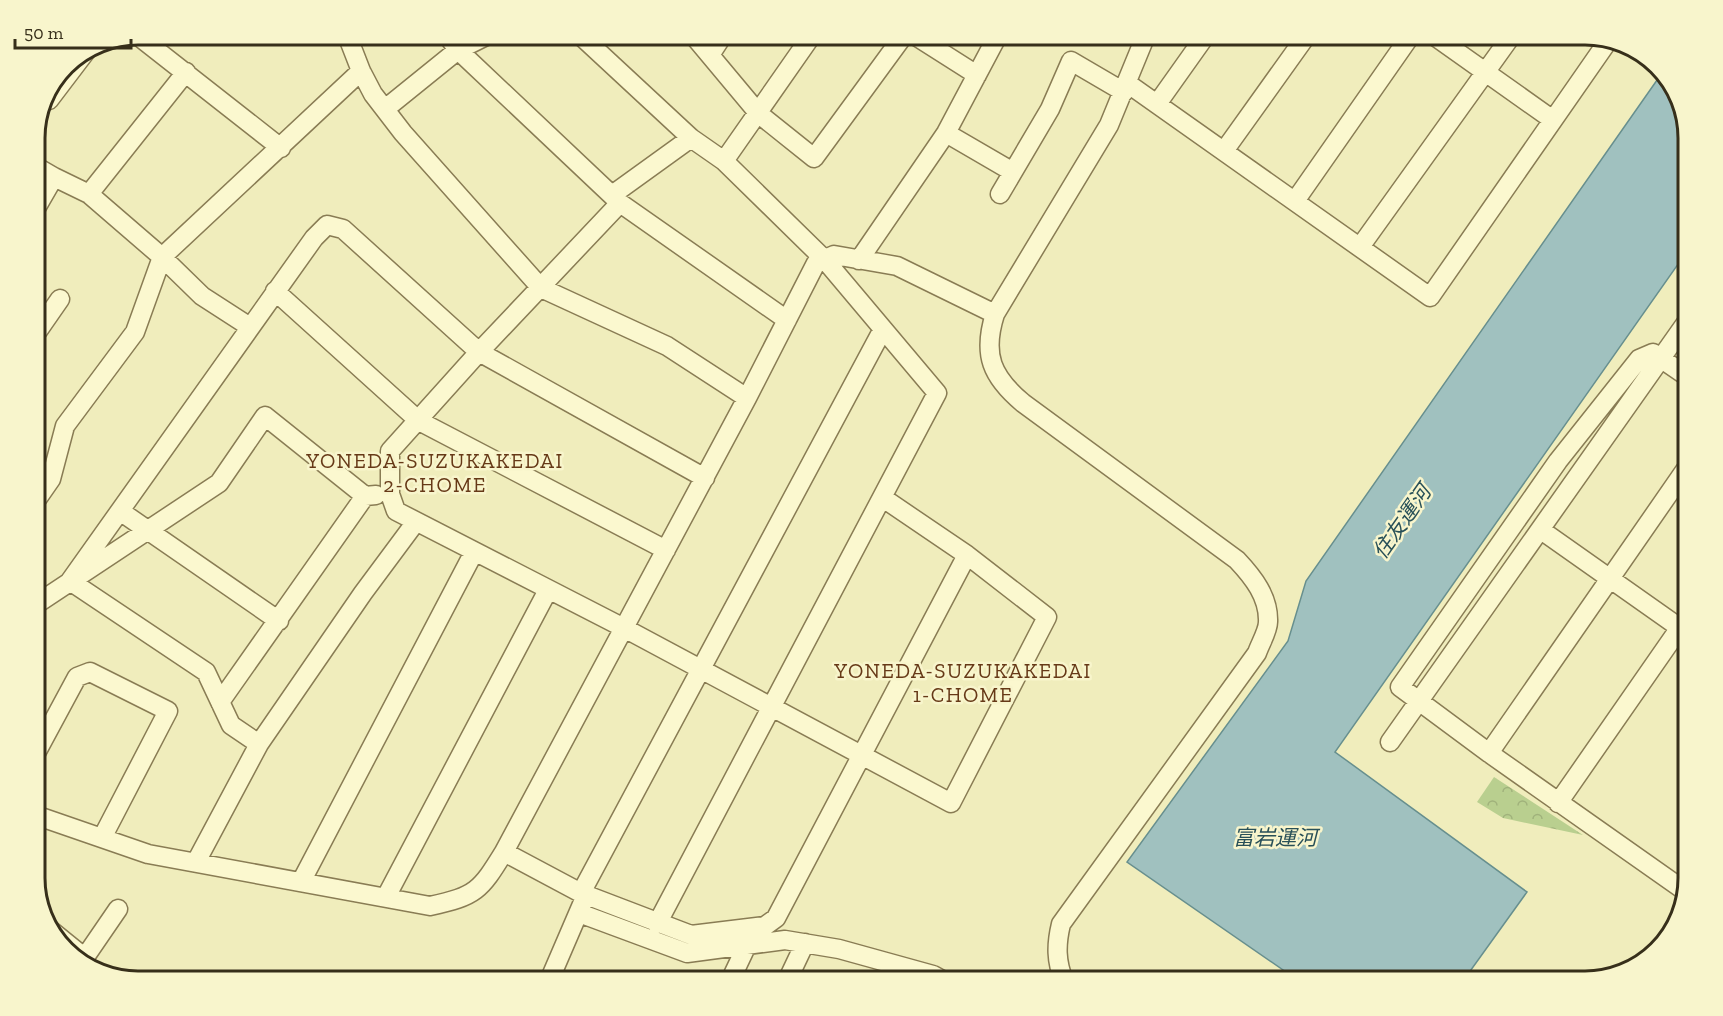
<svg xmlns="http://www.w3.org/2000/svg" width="1723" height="1016" viewBox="0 0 1723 1016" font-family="'Zilla Slab','Noto Sans JP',serif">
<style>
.park{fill:url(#park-crowns)}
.water{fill:#a0c1bf;stroke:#678f8e;stroke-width:1.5}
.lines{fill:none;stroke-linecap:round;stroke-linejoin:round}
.minor-casing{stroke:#897c54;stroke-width:21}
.minor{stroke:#fbf8cf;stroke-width:18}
.labels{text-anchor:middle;stroke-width:5;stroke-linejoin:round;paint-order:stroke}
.neighbourhood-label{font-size:21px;letter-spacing:1.5px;fill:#663917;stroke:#f8f5cc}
.water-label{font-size:21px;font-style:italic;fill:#285058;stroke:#f8f5cc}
.rim{fill:none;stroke:#372f1a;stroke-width:3}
</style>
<defs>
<pattern id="park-crowns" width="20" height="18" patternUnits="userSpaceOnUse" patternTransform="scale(1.5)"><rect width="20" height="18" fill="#b9cf8f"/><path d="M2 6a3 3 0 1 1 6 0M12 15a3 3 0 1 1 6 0" fill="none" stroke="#a0b27b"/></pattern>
</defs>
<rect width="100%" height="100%" fill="#f0edbc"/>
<path class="park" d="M1494 777 1583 835 1503 818 1477 802Z"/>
<path class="water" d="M1662 73 1675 86 1688 131V250L1335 752 1527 892 1463 981H1299L1127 862 1288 641 1306 581Z"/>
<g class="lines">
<defs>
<path id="minor" d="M137 35 281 148
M347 35 361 71 373 94 403 133 541 288 667 346 747 398
M447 35 458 50 620 203 787 320
M580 35 691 138 724 161 825 260 937 393 657 924
M693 35 759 114 814 158 904 35
M914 35 977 75
M1433 35 1553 120
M710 55 723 35
M186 72 89 194 162 257 202 296 250 327
M1127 83 1430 297 1608 41
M49 100 87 50
M1157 104 1206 35
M385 109 458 50 488 35
M946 133 1013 172
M1224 151 1307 35
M724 161 812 35
M35 166 54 177 35 210
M54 177 89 194
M1000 194 1050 109 1071 61 1124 92
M612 195 691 138
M1295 201 1411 35
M620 203 479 352 390 451V494L396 511 624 628 951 803 1047 617 967 555
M1360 247 1512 35
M859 260 946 133 998 35
M275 291 419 421 666 550
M35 335 60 299
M35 502 51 479 65 426 135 332 162 257 361 71
M120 511 279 621
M1541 530 1680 628
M35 605 219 483 265 416 365 496
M220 702 365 496 376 495
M1390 742 1688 320
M259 744 231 725 206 672 70 581 314 238 327 225 343 229 479 352 705 478
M1489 753 1688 466
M35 755 77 677 90 672 168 711 102 838
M1558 803 1688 616
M35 815 148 854 430 906C476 896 480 891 504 852L747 398 816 263 834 255 897 266 995 314
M504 852 581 893 691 935 765 926 776 918 967 555 883 498
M196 862 259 744 363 593 415 523
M301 882 474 552
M1685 891 1489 753 1400 687 1558 461 1639 359 1653 353 1688 377
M581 893 883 329
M386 897 548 590
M579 913 687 953 785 940 839 949 933 975 944 981
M48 928 85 958
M81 963 118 909
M549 981 583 902
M730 981 747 945
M787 981 805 943
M1064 981C1056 961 1056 945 1061 924L1257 653C1260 644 1268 631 1268 622 1269 597 1253 577 1237 560L1023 403C992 377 982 355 995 314L1109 125 1146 35"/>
</defs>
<use href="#minor" class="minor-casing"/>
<use href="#minor" class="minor"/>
</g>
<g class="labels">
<g class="neighbourhood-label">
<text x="435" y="468">YONEDA-SUZUKAKEDAI<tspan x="435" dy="24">2-CHOME</tspan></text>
<text x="963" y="678">YONEDA-SUZUKAKEDAI<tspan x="963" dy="24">1-CHOME</tspan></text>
</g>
<g class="water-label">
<text transform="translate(1402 522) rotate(-55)" y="7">住友運河</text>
<text x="1275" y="845">富岩運河</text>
</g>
</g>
<path d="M0 0H1723V1016H0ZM138 45H1585A93 93 0 0 1 1678 138V878A93 93 0 0 1 1585 971H138A93 93 0 0 1 45 878V138A93 93 0 0 1 138 45Z" fill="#f8f5cc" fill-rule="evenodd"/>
<path class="rim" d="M138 45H1585A93 93 0 0 1 1678 138V878A93 93 0 0 1 1585 971H138A93 93 0 0 1 45 878V138A93 93 0 0 1 138 45Z"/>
<path d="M15 39v9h116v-9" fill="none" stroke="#372f1a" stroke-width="3"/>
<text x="24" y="39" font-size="18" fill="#372f1a" stroke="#f8f5cc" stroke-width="4.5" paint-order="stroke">50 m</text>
</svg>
